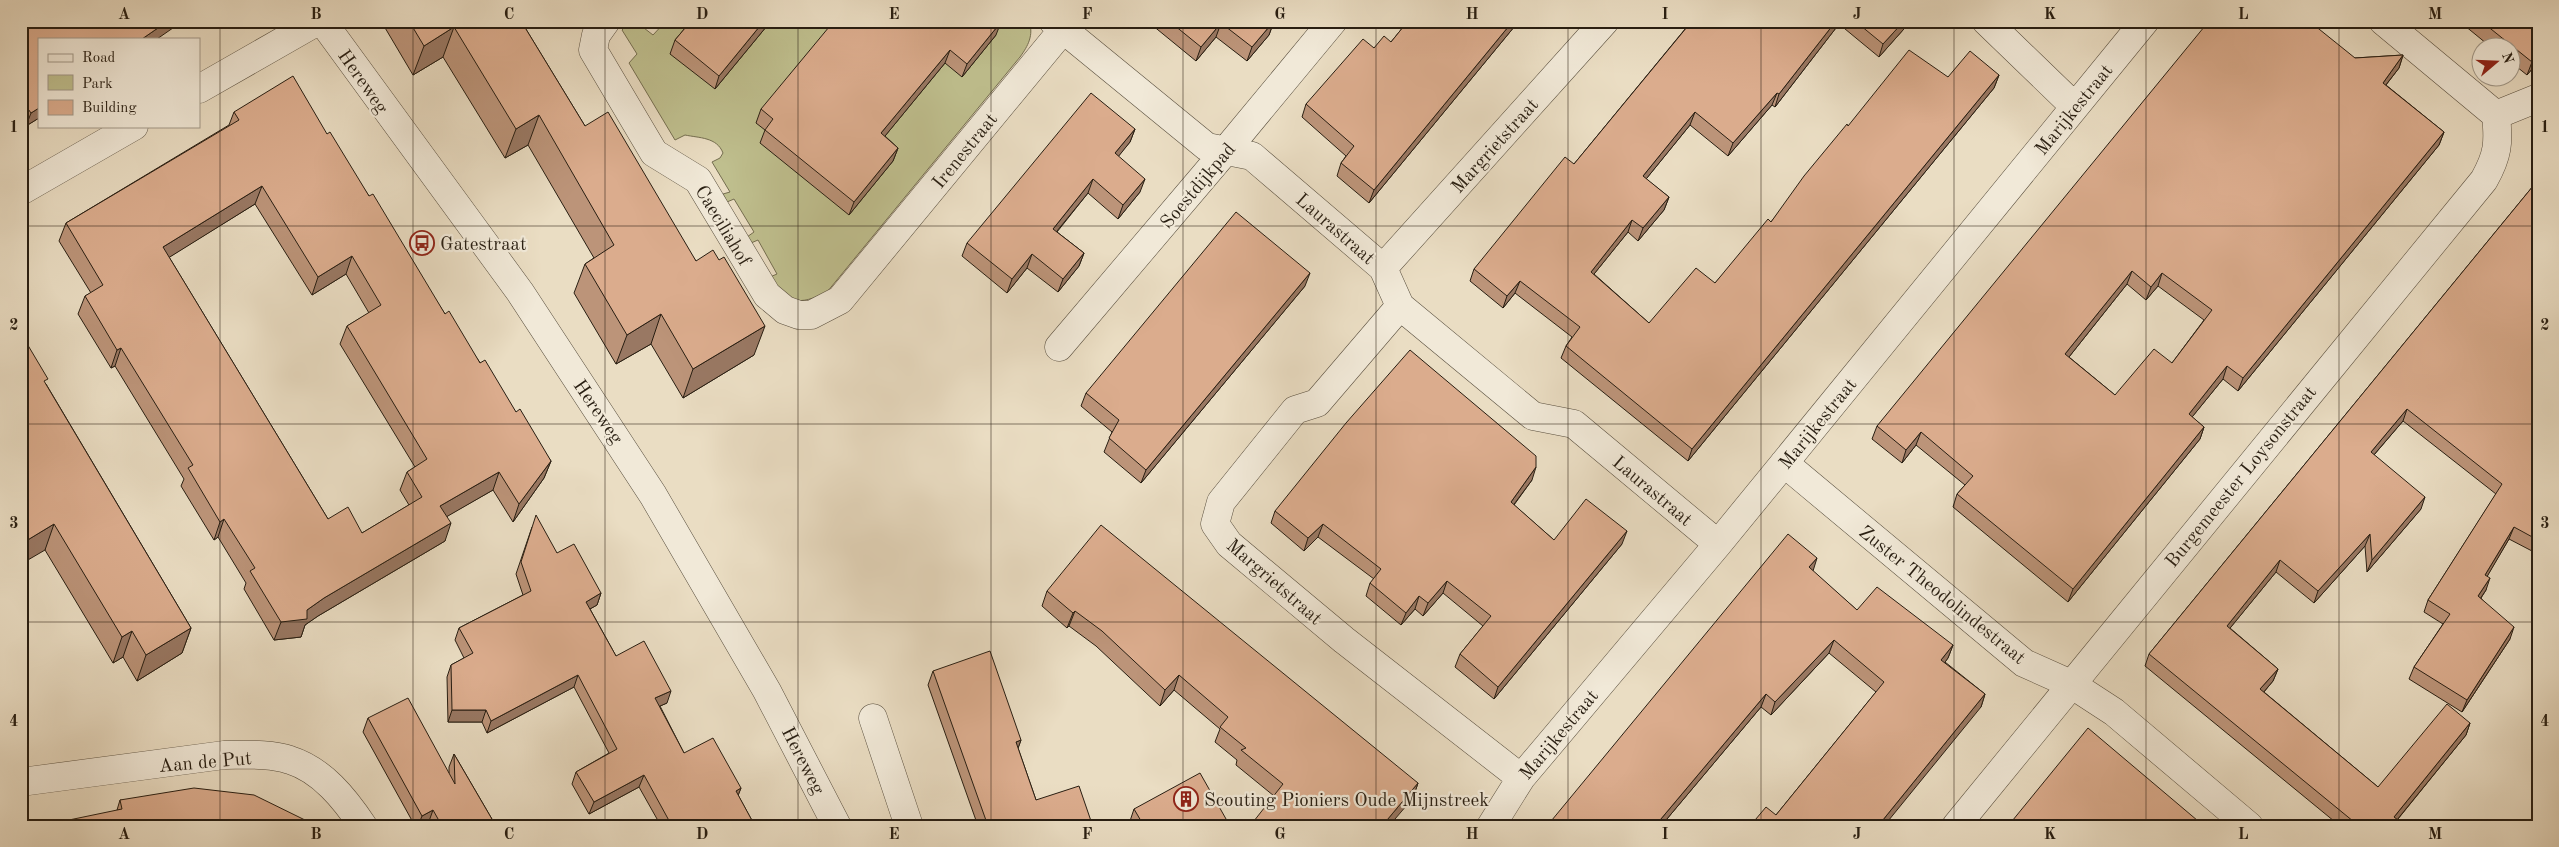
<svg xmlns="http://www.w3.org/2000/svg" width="2559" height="847" viewBox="0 0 2559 847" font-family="'Old Standard TT',serif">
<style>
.green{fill:#bfbf8e;stroke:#746e50}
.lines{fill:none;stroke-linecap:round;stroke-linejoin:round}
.minor-casing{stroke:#584e3e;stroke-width:29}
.minor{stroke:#f1e9d8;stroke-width:28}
.wall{fill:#bc9479;stroke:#281e12;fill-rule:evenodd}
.shaded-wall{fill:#997863;stroke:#281e12}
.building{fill:#dbac8d;stroke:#281e12;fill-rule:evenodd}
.grid{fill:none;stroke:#281e12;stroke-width:1;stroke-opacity:0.55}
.labels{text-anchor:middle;stroke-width:4.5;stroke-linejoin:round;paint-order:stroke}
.street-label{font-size:19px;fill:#281e12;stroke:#f1e9d8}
.poi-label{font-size:19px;fill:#281e12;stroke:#f1e9d8;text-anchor:start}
.neatline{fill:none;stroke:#281e12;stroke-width:2}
.grid-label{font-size:16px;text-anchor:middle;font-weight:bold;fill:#281e12}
</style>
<rect width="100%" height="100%" fill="#eaddc3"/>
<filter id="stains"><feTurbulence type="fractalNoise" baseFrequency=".004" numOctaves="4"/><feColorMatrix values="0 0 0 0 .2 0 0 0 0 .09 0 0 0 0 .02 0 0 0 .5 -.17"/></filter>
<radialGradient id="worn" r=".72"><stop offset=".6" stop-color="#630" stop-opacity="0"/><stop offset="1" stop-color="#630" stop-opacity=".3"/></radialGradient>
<path class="green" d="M631 21H635L653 35 666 21H1029C1034 35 1028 46 1020 57L827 292C798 306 789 304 770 277L777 274 758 240 751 243 747 237 754 232 734 199 727 202 723 194 730 192 712 162 720 158 723 153C717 137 699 138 685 135L675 140 629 63 637 54 622 30Z"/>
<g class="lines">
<defs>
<path id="minor" d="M322 21 520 292 653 495 767 691 837 826
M606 21 596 35 593 50 654 153 698 180 767 295 785 310 799 315H811L840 300 1070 21
M1053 21 1207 147 1252 156 1383 268 1400 306 1533 416 1574 424 1718 544
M1986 21 2074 106
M2383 21 2496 115 2538 98
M199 89 318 21
M21 191 134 126
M1383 268 1605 21
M1400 306 1317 403 1295 410 1221 502 1215 524 1229 544 1344 640 1521 778
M1059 347 1227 149 1333 21
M1784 463 2024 663 2071 684 2114 712 2249 826
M873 718 909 826
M21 782 224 755C245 755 270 753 290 760 322 770 345 799 363 826
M1491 826 1521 778 1718 544 2145 21
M1956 826 2484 180C2498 155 2499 143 2496 115"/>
</defs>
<use href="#minor" class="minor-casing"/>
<use href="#minor" class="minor"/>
</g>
<path class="wall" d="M21 21 39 39V118L26 126 21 119Z
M381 21H521L585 126 696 261 754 355 683 398 651 344 616 364 574 293 585 264 594 258 528 145 505 158 443 57 413 75Z
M691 21H771L715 89 670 54 675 40Z
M1154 21H1274L1269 35 1247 61 1216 37 1196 61 1152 25Z
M1408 21H1519L1369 203 1337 176 1341 163 1346 156 1302 117 1306 104 1374 48 1391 42Z
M1688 21H1911L1879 57 1839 24 1775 107 1772 105 1728 156 1690 125 1646 179 1669 197 1664 210 1638 241 1628 232 1594 274 1649 323 1715 283 1771 222 1848 126 1948 77 1999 75 1994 88 1688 461 1561 358 1566 346 1572 337 1515 293 1503 308 1470 281 1474 269 1574 164 1690 23Z
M2459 21H2538V62L2527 75 2512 63V48H2492Z
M996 35 962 77 945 63 885 136 898 148 893 161 849 215 760 143 765 130 756 123 761 109Z
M2403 55 2399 68 2386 85 2444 132 2439 145 2238 391 2223 379 2192 417 2204 427 2200 439 2068 602 1953 507 1957 494 1965 485 1916 445 1902 463 1872 439 1877 426 2355 58ZM2127 284 2146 300 2158 286 2204 320 2172 363 2115 395 2069 357Z
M234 112 327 134 369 196 445 314 551 461 544 478 513 522 493 490 447 516 445 541 318 616 305 625 301 637 274 640 244 589 246 583 218 537 214 540 181 486 184 479 115 366 111 368 78 314 85 296 91 293 59 241 66 223 229 125ZM255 204 312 295 346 274 369 313 347 326 340 344 415 467 407 472 400 490 409 505 362 533 328 519 169 257Z
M1135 129 1130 142 1118 156 1140 192 1118 219 1088 193 1057 232 1084 253 1079 266 1058 292 1027 268 1007 293 962 256 967 243Z
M2538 180V541L2532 551 2509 539 2487 576 2486 590 2481 598 2510 639 2462 712 2409 679 2414 667 2443 624 2424 612 2428 600 2496 494 2403 421 2374 455 2421 509 2367 572 2365 546 2314 603 2276 572 2230 628 2278 669 2273 681 2264 692 2378 787 2470 723 2466 735 2398 819 2406 826H2340L2145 666 2149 654Z
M1305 286 1141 483 1104 452 1112 432 1081 406 1086 393Z
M46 384 191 628 182 653 137 681 123 657 113 663 45 550Z
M1532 480 1514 505 1554 540 1622 544 1494 699 1455 667 1460 654 1483 626 1443 593 1423 616 1415 609 1401 625 1366 596 1370 583 1374 579 1318 537 1304 551 1271 523 1275 511Z
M532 527 557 553 601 593 597 605 590 609 616 656 667 703 660 706 684 753 741 788 738 795 755 826H661L639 787 589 814 572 784 576 772 609 753 574 687 487 733 482 722H448L447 677 451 665 464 658 455 640 459 628 523 595 516 574Z
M1812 571 1857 610 1953 645 1948 658 1945 662 1985 694 1981 707 1776 815 1876 692 1829 653 1771 715 1761 707 1661 826H1547Z
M1047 591 1418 783 1413 798 1274 796 1236 765 1237 760 1215 742 1220 729 1174 690 1160 706 1096 646 1069 626 1067 628 1042 606Z
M933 671 1021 740 1018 748 1036 800 1089 826H978L928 685Z
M368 718 449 773V767L454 754 496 826H429L428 824 424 826H415L363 732Z
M120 800 311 826 117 810Z
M1134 809 1230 826H1130L1129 824Z"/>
<path class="shaded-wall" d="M168 21H183L157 39H142Z
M764 21H771L715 89 719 76Z
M1274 21 1269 35 1247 61 1252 47Z
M1513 21H1519L1369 203 1374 190Z
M1836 21H1840L1839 24 1775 107 1779 94Z
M1904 21H1911L1879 57 1883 44Z
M1001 22 996 35 962 77 967 64Z
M1221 23 1216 37 1196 61 1201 47Z
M454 27 443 57 413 75 424 46Z
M950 50 945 63 876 147 881 133Z
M2403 55 2399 68 2378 95 2383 83Z
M2538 55V62L2527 75 2532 62Z
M1999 75 1994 88 1688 461 1692 449Z
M1777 93 1772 105 1728 156 1733 143Z
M39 108V118L26 126 31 113Z
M1695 112 1690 125 1638 189 1643 176Z
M539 115 528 145 505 158 516 129Z
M1135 129 1130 142 1110 167 1115 153Z
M2444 132 2439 145 2238 391 2243 378Z
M898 148 893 161 849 215 854 202Z
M1093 179 1088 193 1048 242 1053 229Z
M1145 179 1140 192 1118 219 1123 205Z
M262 186 255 204 157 265 163 247Z
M1669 197 1664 210 1638 241 1643 228Z
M1632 220 1628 232 1586 284 1591 272Z
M1084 253 1079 266 1058 292 1063 279Z
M1032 254 1027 268 1007 293 1012 279Z
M352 256 346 274 312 295 318 277Z
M2132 271 2127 284 2061 367 2065 354Z
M1310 273 1305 286 1141 483 1146 470Z
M2162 273 2158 286 2146 300 2151 287Z
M1520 281 1515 293 1503 308 1507 296Z
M661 314 651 344 616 364 627 335Z
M765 326 754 355 683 398 693 369Z
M121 348 115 366 111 368 117 350Z
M2227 366 2223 379 2184 427 2189 414Z
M2407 409 2403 421 2366 464 2371 452Z
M2204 427 2200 439 2068 602 2073 589Z
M1921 432 1916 445 1902 463 1906 450Z
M551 461 544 478 513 522 519 504Z
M1536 467 1532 480 1506 515 1511 502Z
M499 472 493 490 434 524 440 506Z
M2425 497 2421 509 2367 572 2372 560Z
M224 519 218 537 214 540 220 522Z
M451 523 445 541 318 616 305 625 301 637 274 640 281 622 307 610 324 598Z
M54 524 45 550 21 564V544Z
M1323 524 1318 537 1304 551 1308 538Z
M2514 527 2509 539 2481 587 2485 575Z
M1627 531 1622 544 1494 699 1498 687Z
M2370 534 2365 546 2314 603 2318 591Z
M2538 537V541L2532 551 2536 539Z
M1817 558 1813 571 1809 567Z
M2280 560 2276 572 2222 638 2227 626Z
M2490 578 2486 590 2474 608 2478 596Z
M1447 581 1443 593 1423 616 1428 603Z
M601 593 597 605 581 614 586 602Z
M1419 596 1415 609 1401 625 1406 613Z
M1075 611 1069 626 1067 628 1073 613Z
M2514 627 2510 639 2462 712 2467 700Z
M191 628 182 653 137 681 146 655Z
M132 631 123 657 113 663 122 637Z
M1834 640 1829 653 1771 715 1775 702Z
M1953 645 1948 658 1937 673 1941 660Z
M2278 669 2273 681 2256 701 2260 689Z
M578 675 574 687 487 733 491 721Z
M1179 675 1174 690 1160 706 1165 690Z
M671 691 667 703 651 710 655 698Z
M1766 694 1761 707 1661 826H1655Z
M1985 694 1981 707 1884 826H1878Z
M452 710H486L482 722H448Z
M2470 723 2466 735 2392 826 2394 817Z
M1021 740 1016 754V742Z
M644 775 639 787 589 814 594 802Z
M1418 783 1413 798 1389 826H1382Z
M741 788 736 801V791Z
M433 810 428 824 424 826H418L422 816Z
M1091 821 1089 826H1076Z"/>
<path class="building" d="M21 21H168L142 39H39V108L31 113 21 99Z
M409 21H521L585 126 608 112 696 261 713 250 719 260 724 257 765 326 693 369 661 314 627 335 585 264 614 245 539 115 516 129 454 27 424 46Z
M691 21H764L719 76 675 40Z
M834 21 1001 22 967 64 950 50 881 133 898 148 854 202 765 130 773 119 761 109Z
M1169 21H1274L1252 47 1221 23 1201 47Z
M1408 21H1513L1374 190 1341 163 1354 146 1306 104 1363 39 1374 48 1384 36 1391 42Z
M1692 21H1836L1779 94 1777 93 1733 143 1695 112 1643 176 1669 197 1643 228 1632 220 1591 272 1649 323 1696 268 1715 283 1768 219 1771 222 1804 176 1847 124 1848 126 1909 50 1948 77 1970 51 1999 75 1692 449 1566 346 1580 327 1520 281 1507 296 1474 269 1565 157 1574 164Z
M1855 21H1904L1883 44Z
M2209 21H2309L2355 58 2403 55 2383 83 2444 132 2243 378 2227 366 2189 414 2204 427 2073 589 1957 494 1973 476 1921 432 1906 450 1877 426ZM2132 271 2151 287 2162 273 2212 310 2172 363 2154 349 2115 395 2065 354Z
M2481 21H2538V55L2532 62Z
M293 76 327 134 330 132 369 196 373 194 445 314 449 311 480 363 485 360 516 412 520 409 551 461 519 504 499 472 440 506 451 523 324 598 307 610V619L281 622 250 571 255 568 224 519 220 522 188 468 193 465 121 348 117 350 85 296 103 285 66 223 239 120 234 112ZM262 186 318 277 352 256 381 305 347 326 427 459 407 472 422 497 362 533 348 507 328 519 163 247Z
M1091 93 1135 129 1115 153 1145 179 1123 205 1093 179 1053 229 1084 253 1063 279 1032 254 1012 279 967 243Z
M2538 180V392L2535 395 2538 397V537L2536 539 2514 527 2485 575 2490 578 2478 596 2514 627 2467 700 2414 667 2450 614 2428 600 2502 484 2407 409 2371 452 2425 497 2372 560 2370 534 2318 591 2280 560 2227 626 2278 669 2260 689 2378 787 2447 704 2470 723 2394 817 2406 826H2359L2149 654Z
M1236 212 1310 273 1146 470 1109 438 1119 420 1086 393Z
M21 341 23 344 26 342 48 379 44 381 191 628 146 655 132 631 122 637 54 524 21 544Z
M1410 350 1536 456V467L1511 502 1554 540 1586 499 1627 531 1498 687 1460 654 1491 616 1447 581 1428 603 1419 596 1406 613 1370 583 1381 569 1323 524 1308 538 1275 511 1346 423Z
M536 515 557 553 574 544 601 593 586 602 616 656 644 641 671 691 655 698 684 753 713 738 741 788 736 791 755 826H672L644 775 594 802 576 772 617 749 578 675 491 721 486 710H452L451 665 473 653 459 628 531 591 521 562Z
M1101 525 1418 783 1382 826H1250L1283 784 1241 750 1246 748 1220 727 1228 717 1179 675 1165 690 1102 631 1075 611 1073 613 1047 591Z
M1788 534 1817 558 1809 567 1857 610 1877 587 1953 645 1941 660 1985 694 1878 826H1750L1766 807 1776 815 1884 682 1834 640 1775 702 1766 694 1655 826H1547Z
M990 651 1021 740 1016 742 1036 800 1079 786 1091 821 1076 826H988L933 671Z
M408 698 455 784 454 754 496 826H442L433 810 422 816 368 718Z
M2088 728 2204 826H2008Z
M1200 773 1230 826H1144L1134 809Z
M194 788 254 795 307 821 311 826H40L122 809 120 800Z
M2538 812V826H2526Z"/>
<path class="grid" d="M220 21V826M413 21V826M605 21V826M798 21V826M991 21V826M1183 21V826M1376 21V826M1568 21V826M1761 21V826M1954 21V826M2146 21V826M2339 21V826M21 226H2538M21 424H2538M21 622H2538"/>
<defs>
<symbol id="bus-ring" viewBox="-11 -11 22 22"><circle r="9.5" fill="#f1e9d8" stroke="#8f2418" stroke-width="1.5"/><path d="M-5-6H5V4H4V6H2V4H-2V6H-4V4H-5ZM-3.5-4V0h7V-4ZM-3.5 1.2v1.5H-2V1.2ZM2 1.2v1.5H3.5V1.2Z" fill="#8f2418"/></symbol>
<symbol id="building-ring" viewBox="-11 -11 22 22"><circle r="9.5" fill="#f1e9d8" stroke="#8f2418" stroke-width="1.5"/><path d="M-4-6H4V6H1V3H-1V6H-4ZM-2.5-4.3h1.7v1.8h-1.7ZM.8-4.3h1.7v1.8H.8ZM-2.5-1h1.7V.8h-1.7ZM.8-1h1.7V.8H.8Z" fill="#8f2418"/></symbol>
</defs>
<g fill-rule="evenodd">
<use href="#bus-ring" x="408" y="229" width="28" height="28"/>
<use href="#building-ring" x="1172" y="785" width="28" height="28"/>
</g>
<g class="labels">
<g class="street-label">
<text transform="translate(364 81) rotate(55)" y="7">Hereweg</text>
<text transform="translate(2073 109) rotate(-51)" y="7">Marijkestraat</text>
<text transform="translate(1494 145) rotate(-48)" y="7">Margrietstraat</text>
<text transform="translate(964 150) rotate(-51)" y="7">Irenestraat</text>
<text transform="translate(1197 185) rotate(-50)" y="7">Soestdijkpad</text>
<text transform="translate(724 225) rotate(59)" y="7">Caeciliahof</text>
<text transform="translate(1336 228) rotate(41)" y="7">Laurastraat</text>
<text transform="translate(599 411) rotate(56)" y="7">Hereweg</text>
<text transform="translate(1817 423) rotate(-51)" y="7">Marijkestraat</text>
<text transform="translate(2240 476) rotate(-51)" y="7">Burgemeester Loysonstraat</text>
<text transform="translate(1653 490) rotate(40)" y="7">Laurastraat</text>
<text transform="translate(1275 581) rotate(41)" y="7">Margrietstraat</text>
<text transform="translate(1943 594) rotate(39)" y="7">Zuster Theodolindestraat</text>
<text transform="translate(1558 734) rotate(-50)" y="7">Marijkestraat</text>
<text transform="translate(804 760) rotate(63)" y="7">Hereweg</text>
<text transform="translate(205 761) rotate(-5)" y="7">Aan de Put</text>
</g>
<g class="poi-label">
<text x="440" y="250">Gatestraat</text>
<text x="1204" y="806">Scouting Pioniers Oude Mijnstreek</text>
</g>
</g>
<rect width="2559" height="847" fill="none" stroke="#eaddc3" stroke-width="55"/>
<rect x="38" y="38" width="162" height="90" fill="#f1e9d8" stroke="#a19889"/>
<rect x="48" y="54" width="25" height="8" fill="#f1e9d8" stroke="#a19889"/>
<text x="82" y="62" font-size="15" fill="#281e12">Road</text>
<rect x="48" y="75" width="25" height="15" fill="#bfbf8e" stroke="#a19889"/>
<text x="82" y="88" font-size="15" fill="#281e12">Park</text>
<rect x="48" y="100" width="25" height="15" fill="#dbac8d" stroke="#a19889"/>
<text x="82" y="112" font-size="15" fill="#281e12">Building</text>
<g transform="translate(2496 62) rotate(71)"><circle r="24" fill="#f1e9d8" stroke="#a19889"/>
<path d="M0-4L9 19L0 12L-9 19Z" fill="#8f2418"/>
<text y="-8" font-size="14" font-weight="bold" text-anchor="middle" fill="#281e12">N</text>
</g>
<rect x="28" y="28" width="2504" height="792" class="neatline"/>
<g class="grid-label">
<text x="124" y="19">A</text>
<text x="316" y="19">B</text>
<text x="509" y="19">C</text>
<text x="702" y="19">D</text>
<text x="894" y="19">E</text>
<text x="1087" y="19">F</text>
<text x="1280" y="19">G</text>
<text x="1472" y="19">H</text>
<text x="1665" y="19">I</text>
<text x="1857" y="19">J</text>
<text x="2050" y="19">K</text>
<text x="2243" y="19">L</text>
<text x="2435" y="19">M</text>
<text x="14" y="132">1</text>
<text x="2545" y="132">1</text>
<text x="14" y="330">2</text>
<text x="2545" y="330">2</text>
<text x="14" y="528">3</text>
<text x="2545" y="528">3</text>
<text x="14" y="726">4</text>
<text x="2545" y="726">4</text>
<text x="124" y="839">A</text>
<text x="316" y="839">B</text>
<text x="509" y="839">C</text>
<text x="702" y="839">D</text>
<text x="894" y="839">E</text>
<text x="1087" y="839">F</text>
<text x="1280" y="839">G</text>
<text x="1472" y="839">H</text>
<text x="1665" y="839">I</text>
<text x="1857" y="839">J</text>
<text x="2050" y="839">K</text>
<text x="2243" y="839">L</text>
<text x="2435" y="839">M</text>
</g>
<rect width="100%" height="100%" filter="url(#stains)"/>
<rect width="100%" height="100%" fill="url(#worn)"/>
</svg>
